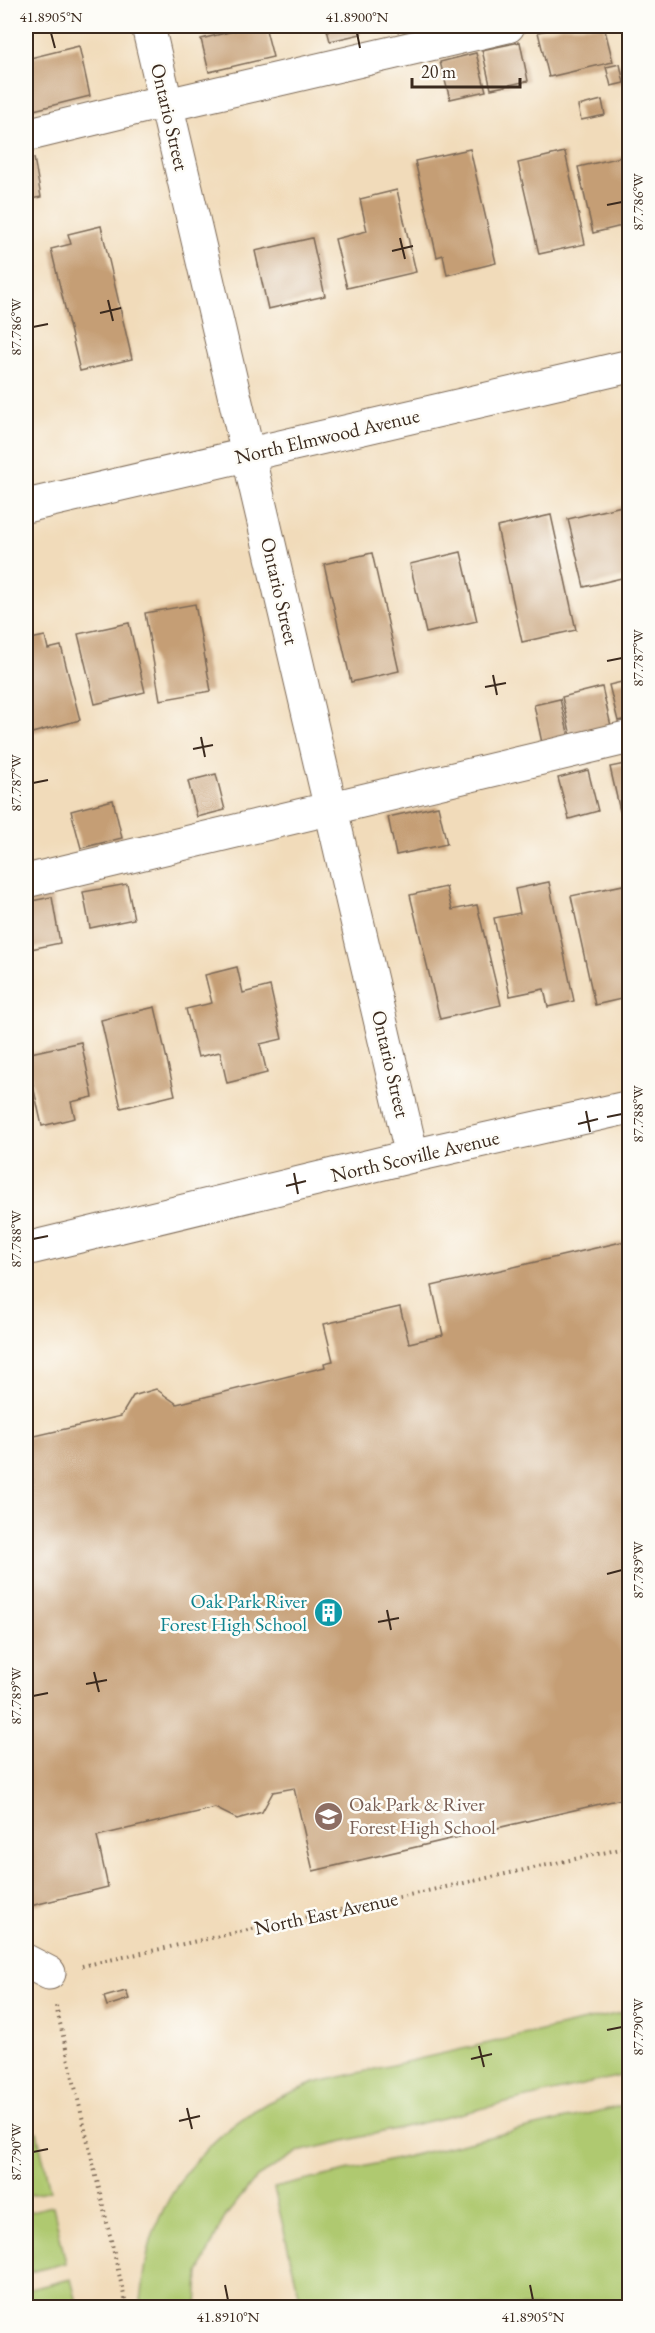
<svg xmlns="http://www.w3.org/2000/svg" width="655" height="2333" viewBox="0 0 655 2333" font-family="'EB Garamond',serif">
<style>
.green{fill:#afc96f;stroke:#757a46;stroke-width:1.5}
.building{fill:#c59e74}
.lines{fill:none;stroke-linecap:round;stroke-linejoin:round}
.minor-casing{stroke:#7b6855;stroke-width:35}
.path{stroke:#7b6855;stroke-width:4;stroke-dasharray:1.5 4.5;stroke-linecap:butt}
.minor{stroke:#fff;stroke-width:33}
.ticks{fill:none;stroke:#3b2a1e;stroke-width:2}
.labels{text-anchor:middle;stroke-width:5;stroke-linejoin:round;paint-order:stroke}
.street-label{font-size:20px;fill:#3b2a1e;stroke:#fdfcf7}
.culture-label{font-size:20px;fill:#0d838f;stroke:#fdfcf7;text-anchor:end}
.education-label{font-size:20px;fill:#785e54;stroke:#fdfcf7;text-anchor:start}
.neatline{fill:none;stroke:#3b2a1e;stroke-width:2}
.ticks-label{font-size:15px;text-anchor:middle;fill:#3b2a1e}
</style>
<rect width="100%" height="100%" fill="#fdfcf7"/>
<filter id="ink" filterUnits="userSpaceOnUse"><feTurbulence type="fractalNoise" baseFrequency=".0167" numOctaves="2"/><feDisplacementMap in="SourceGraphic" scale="12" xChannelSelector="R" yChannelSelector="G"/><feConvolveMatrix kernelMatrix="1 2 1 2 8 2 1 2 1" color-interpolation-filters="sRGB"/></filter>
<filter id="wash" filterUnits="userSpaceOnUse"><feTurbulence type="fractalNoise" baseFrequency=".008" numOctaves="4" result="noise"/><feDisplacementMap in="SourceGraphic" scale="24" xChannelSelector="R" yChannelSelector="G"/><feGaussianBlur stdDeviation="1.35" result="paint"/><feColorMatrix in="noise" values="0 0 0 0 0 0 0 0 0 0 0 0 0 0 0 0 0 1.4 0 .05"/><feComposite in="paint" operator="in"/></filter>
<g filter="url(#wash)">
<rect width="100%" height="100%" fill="#f1dbba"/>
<path class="green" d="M629 2011V2074L298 2152 257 2177 224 2218 199 2273 197 2307H140C143 2290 144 2271 148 2253 162 2190 211 2134 267 2103 282 2095 299 2090 314 2083Z
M629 2104V2307H302L274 2188Z
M37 2132 50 2190 26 2196V2135Z
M53 2206 66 2263 26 2273V2212Z
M71 2279 78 2307H26V2290Z"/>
<g id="blocks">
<path class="building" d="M253 26H265L273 57 209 72 201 39Z
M326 26H359L361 34 330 41Z
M566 26H604L613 62 549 77 538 32Z
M520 42 528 81 491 89 482 50Z
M79 46 90 96 26 112V59Z
M476 53 486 91 450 99 440 62Z
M620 64 624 83 611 86 606 67Z
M602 100 605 115 581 120 578 106Z
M470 149 496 263 447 275 443 255 437 257 415 161Z
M565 152 585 244 539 254 518 163Z
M630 155V224L593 233 578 167Z
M34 158 41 197 26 200V159Z
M397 190 416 272 347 288 335 239 367 231 360 199Z
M101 226 132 359 80 371 51 249 71 244 68 234Z
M312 238 325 296 268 309 255 251Z
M626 505 630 519V576L584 587 568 519Z
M551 515 576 630 522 642 497 527Z
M461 552 477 621 426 633 410 564Z
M372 553 399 671 351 682 324 564Z
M195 604 211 691 160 700 145 613Z
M129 623 145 692 95 704 78 634Z
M45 636 48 649 61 646 80 720 32 733 26 708V640Z
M630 680V718L618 721 609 685Z
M602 687 611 726 571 736 562 697Z
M560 699 569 737 542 743 534 705Z
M630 763V809L620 811 610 767Z
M588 770 598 811 569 819 558 778Z
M216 774 225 810 197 817 188 781Z
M113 800 122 838 81 848 71 811Z
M438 806 447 844 396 855 388 817Z
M549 882 574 1001 548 1007 544 989 510 996 494 918 520 913 515 889Z
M127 884 134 919 90 928 83 892Z
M623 885 630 916V997L595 1005 571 896Z
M446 887 452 910 477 905 501 1005 440 1019 410 895Z
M52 897 60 943 26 950V902Z
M237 967 243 993 270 986 282 1039 260 1044 267 1073 227 1083 220 1052 198 1057 186 1009 212 1003 205 975Z
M155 1007 175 1095 121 1108 101 1020Z
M81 1042 93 1097 71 1102 75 1118 42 1126 26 1054Z
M630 1240V1797L313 1871 294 1788 273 1792 262 1812 237 1819 215 1808 97 1836 108 1887 26 1907V1438L121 1416 133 1396 156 1389 177 1404 325 1367 324 1363 333 1361 324 1324 400 1307 409 1343 443 1335 432 1286Z
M126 1991 129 1999 107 2006 104 1997Z"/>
</g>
</g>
<g filter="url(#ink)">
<use href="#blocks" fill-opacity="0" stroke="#7b6855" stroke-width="1.5"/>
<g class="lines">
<defs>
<path id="minor" d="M148 26 412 1156
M167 105 508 26
M26 135 166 101
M26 506 630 366
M26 881 630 737
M26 1249 412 1156 630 1107
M26 1961 49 1973"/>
</defs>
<use href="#minor" class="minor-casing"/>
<path class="path" d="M82 1966 630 1847
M56 2006 127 2308"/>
<use href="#minor" class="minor"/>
</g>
</g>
<path class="ticks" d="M51 33 55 48M357 33 360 48M607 205 622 202M400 238 405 259M392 251 413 246M108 300 113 321M100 313 121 308M33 327 48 324M607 661 622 658M493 675 497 695M485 687 506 683M201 737 205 757M193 749 213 745M33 783 48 780M586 1111 590 1132M607 1117 622 1114M578 1124 598 1119M294 1173 298 1194M286 1186 306 1181M33 1239 48 1236M607 1574 622 1570M387 1610 391 1630M378 1622 399 1618M94 1672 99 1692M86 1684 107 1680M33 1696 48 1693M607 2030 622 2027M479 2046 484 2067M471 2059 492 2054M187 2108 192 2129M179 2121 200 2116M33 2152 48 2149M225 2285 228 2300M530 2285 533 2300"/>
<defs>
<symbol id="building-disc" viewBox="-11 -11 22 22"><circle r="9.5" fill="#0f9aa8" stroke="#fdfcf7"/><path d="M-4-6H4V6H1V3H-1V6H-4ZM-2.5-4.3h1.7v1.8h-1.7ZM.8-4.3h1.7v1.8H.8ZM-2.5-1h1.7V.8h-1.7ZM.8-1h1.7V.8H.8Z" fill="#fff"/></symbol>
<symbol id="school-disc" viewBox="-11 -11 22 22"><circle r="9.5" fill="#8d6e63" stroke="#fdfcf7"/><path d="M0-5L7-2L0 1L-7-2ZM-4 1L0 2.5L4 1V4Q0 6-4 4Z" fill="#fff"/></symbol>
</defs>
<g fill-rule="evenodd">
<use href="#building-disc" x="312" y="1596" width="33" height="33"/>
<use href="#school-disc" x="312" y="1800" width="33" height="33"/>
</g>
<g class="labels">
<g class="street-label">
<text transform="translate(170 117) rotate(77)" y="7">Ontario Street</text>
<text transform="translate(327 436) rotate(-13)" y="7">North Elmwood Avenue</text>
<text transform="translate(280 591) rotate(77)" y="7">Ontario Street</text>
<text transform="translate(391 1064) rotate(77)" y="7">Ontario Street</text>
<text transform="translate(415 1156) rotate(-13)" y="7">North Scoville Avenue</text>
<text transform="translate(326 1913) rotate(-12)" y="7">North East Avenue</text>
</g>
<g class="culture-label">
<text x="307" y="1608">Oak Park River<tspan x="307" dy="23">Forest High School</tspan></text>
</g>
<g class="education-label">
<text x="349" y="1811">Oak Park &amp; River<tspan x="349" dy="23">Forest High School</tspan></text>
</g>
</g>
<rect width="655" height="2333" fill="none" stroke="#fdfcf7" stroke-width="66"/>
<path d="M412 78v9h108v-9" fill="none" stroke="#3b2a1e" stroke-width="3"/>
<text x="421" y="78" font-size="18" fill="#3b2a1e" stroke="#fdfcf7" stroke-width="4.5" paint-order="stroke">20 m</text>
<rect x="33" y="33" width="589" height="2267" class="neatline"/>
<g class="ticks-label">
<text x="51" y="22">41.8905°N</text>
<text x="357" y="22">41.8900°N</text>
<text transform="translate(638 202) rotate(-90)" y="5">87.786°W</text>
<text transform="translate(16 327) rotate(-90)" y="5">87.786°W</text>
<text transform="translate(638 658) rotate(-90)" y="5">87.787°W</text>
<text transform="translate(16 783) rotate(-90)" y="5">87.787°W</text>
<text transform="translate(638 1114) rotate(-90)" y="5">87.788°W</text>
<text transform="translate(16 1239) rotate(-90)" y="5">87.788°W</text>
<text transform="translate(638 1570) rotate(-90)" y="5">87.789°W</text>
<text transform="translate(16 1696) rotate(-90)" y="5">87.789°W</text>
<text transform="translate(638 2027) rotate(-90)" y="5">87.790°W</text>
<text transform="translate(16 2152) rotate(-90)" y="5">87.790°W</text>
<text x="228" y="2322">41.8910°N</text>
<text x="533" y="2322">41.8905°N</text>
</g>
</svg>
